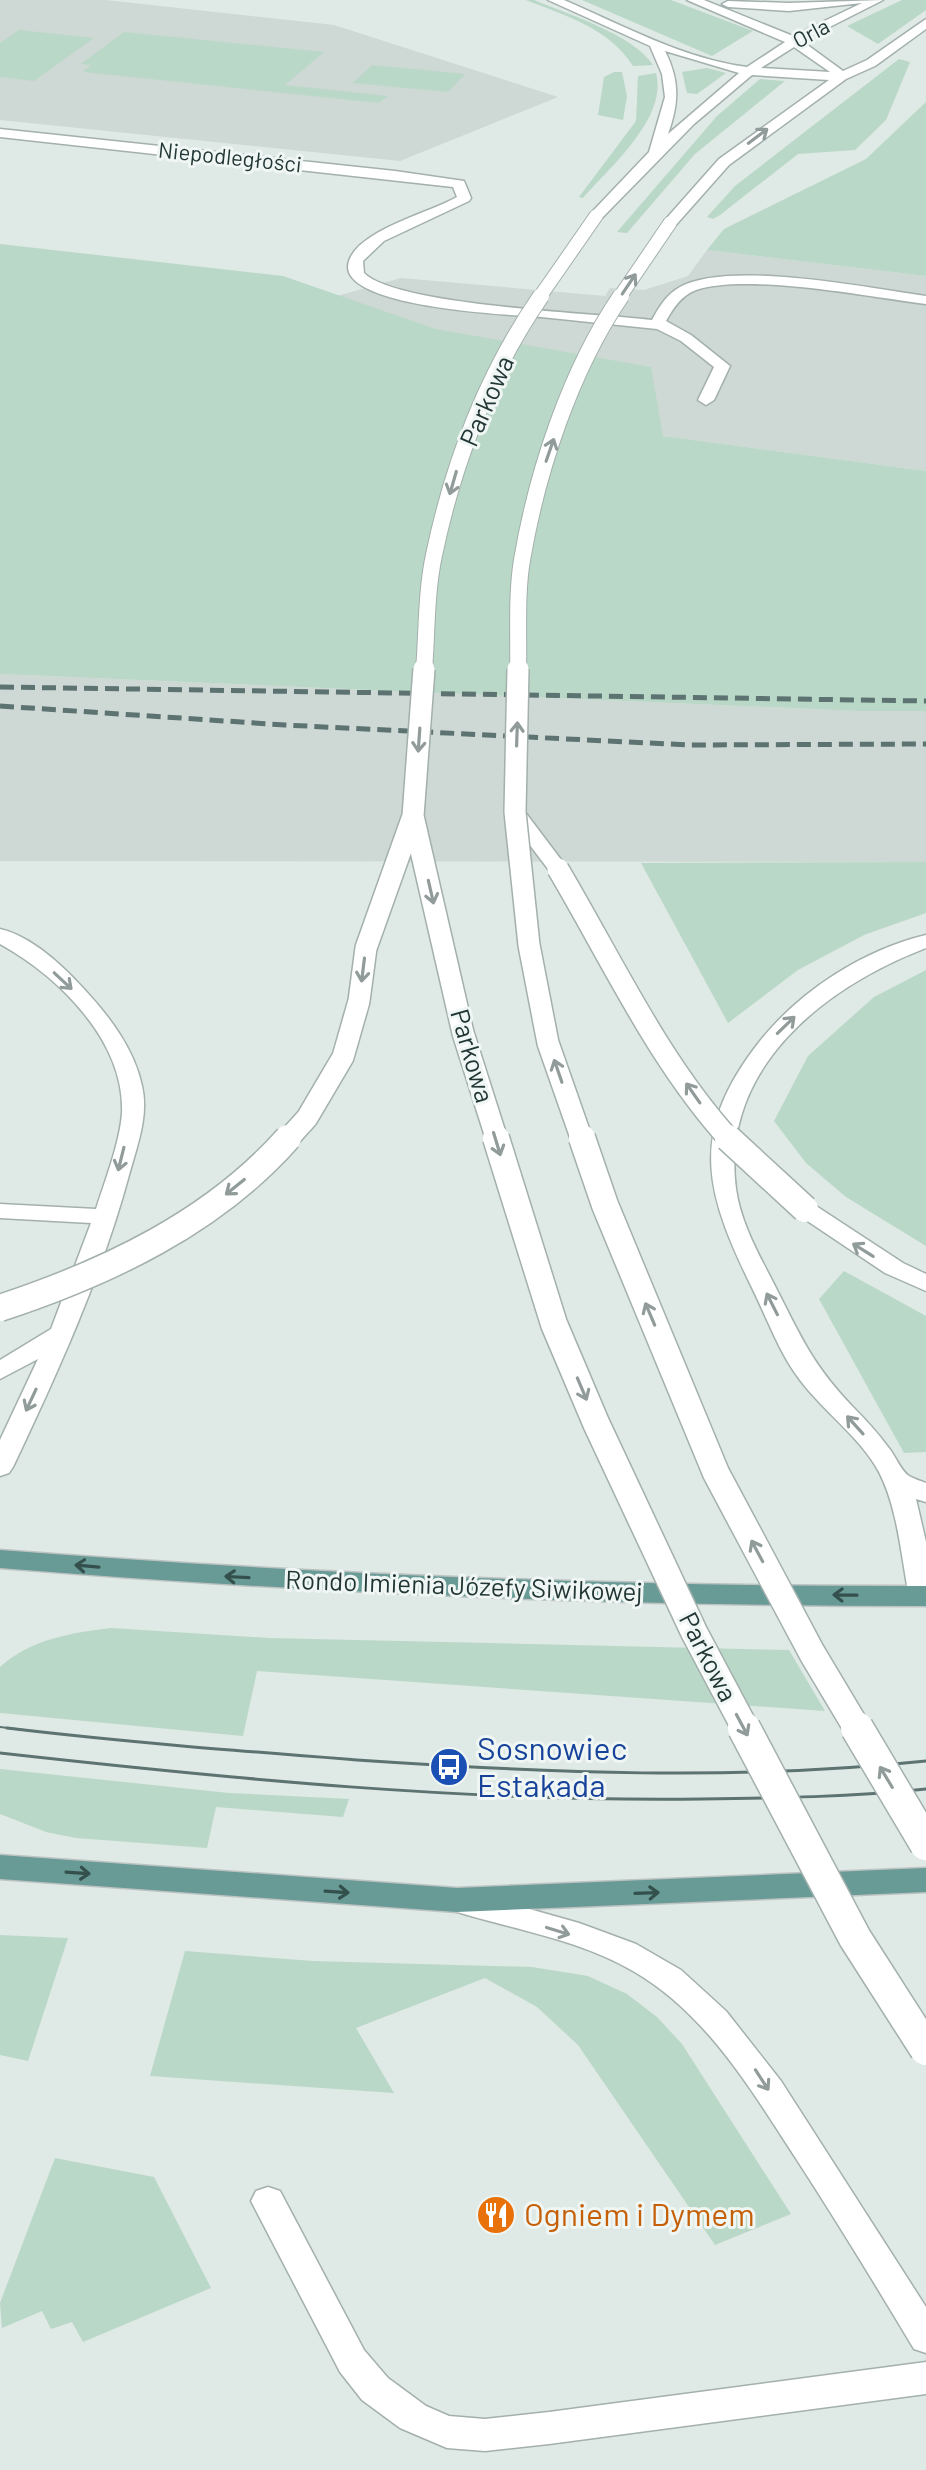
<svg xmlns="http://www.w3.org/2000/svg" width="926" height="2470" viewBox="0 0 926 2470" font-family="Barlow,sans-serif">
<style>
.built{fill:#ced8d5}
.green{fill:#bad8c7}
.lines{fill:none;stroke-linecap:round;stroke-linejoin:round}
.minor-casing{stroke:#a3b0ad;stroke-width:3}
.major-casing{stroke:#bdc3c2;stroke-width:3}
.minor{fill:#fff;fill-rule:evenodd}
.major{fill:#689a96;fill-rule:evenodd}
.tram-far1{stroke:#5c7371;stroke-width:2}
.tram{stroke:#5c7371;stroke-width:3}
.rail{stroke:#5c7371;stroke-width:5;stroke-dasharray:14 7;stroke-linecap:butt}
.minor-bridge-far4-casing{stroke:#a3b0ad;stroke-width:15;stroke-linecap:butt}
.minor-bridge-far3-casing{stroke:#a3b0ad;stroke-width:18;stroke-linecap:butt}
.minor-bridge-far2-casing{stroke:#a3b0ad;stroke-width:24;stroke-linecap:butt}
.minor-bridge-far1-casing{stroke:#a3b0ad;stroke-width:29;stroke-linecap:butt}
.minor-bridge-casing{stroke:#a3b0ad;stroke-width:35;stroke-linecap:butt}
.minor-bridge-far4{stroke:#fff;stroke-width:13}
.minor-bridge-far3{stroke:#fff;stroke-width:16}
.minor-bridge-far2{stroke:#fff;stroke-width:21}
.minor-bridge-far1{stroke:#fff;stroke-width:26}
.minor-bridge{stroke:#fff;stroke-width:32}
.oneway{stroke:#909b9a}
.oneway2{stroke:#34504d}
.labels{text-anchor:middle;stroke-width:6;stroke-linejoin:round;paint-order:stroke}
.far-street-label{font-size:22px;fill:#223735;stroke:#eff6f4}
.street-label{font-size:26px;fill:#223735;stroke:#eff6f4}
.near-transit-label{font-size:32px;fill:#164399;stroke:#eff6f4;text-anchor:start}
.near-food-label{font-size:32px;fill:#c56008;stroke:#eff6f4;text-anchor:start}
</style>
<rect width="100%" height="100%" fill="#dfe9e6"/>
<path class="built" d="M0 0H106L334 25 558 97 400 161 0 120Z
M707 250 926 276V471L663 436 436 329 337 296 401 278 605 296 610 288 644 290 688 276Z
M0 674 858 711H926V862L0 861Z"/>
<path class="green" d="M526 0H534C567 14 633 34 653 65L633 66C609 28 566 16 526 0Z
M582 0H671L753 31 712 56Z
M902 0H926V10L878 44 847 26Z
M19 30 94 38 34 81 0 77V43Z
M124 32 324 52 285 85 388 96 379 103 83 72 91 65 81 64Z
M899 59 910 62 886 120 855 150 798 154 720 215 713 219 707 217 735 186Z
M372 65 465 74 448 92 353 83Z
M707 68 726 73 697 94 687 93 682 72Z
M614 72H622L627 96 623 120 598 115 604 77Z
M656 73C668 118 610 167 583 198L579 197 636 121 638 76Z
M760 79 785 81 695 154 627 233 617 232 717 116Z
M926 102V276L707 250 724 229 866 159Z
M0 244 283 276 436 329 651 367 663 436 926 471V711H858L0 674Z
M926 862V913L864 935 798 970 728 1023 641 863Z
M926 970V1246L846 1197 806 1163 774 1121 808 1056 874 997Z
M844 1271 926 1316V1452L904 1453 819 1299Z
M111 1628 269 1638 789 1650 825 1711 257 1671 243 1736 0 1713V1667C31 1639 71 1633 111 1628Z
M0 1769 229 1793 349 1799 343 1817 216 1807 207 1848 76 1838 46 1832 0 1814Z
M0 1935 68 1938 28 2061 0 2055Z
M185 1951 313 1961 532 1967 588 1976 627 1994 657 2017 682 2044 791 2214 715 2245 578 2045 537 2007 485 1978 356 2028 394 2093 150 2076Z
M55 2158 154 2177 211 2288 83 2342 72 2322 51 2329 42 2311 2 2328 0 2303Z"/>
<g class="lines">
<defs>
<path id="minor" d="M548 0H564C622 25 684 59 747 67L785 42 687 0H704L793 36 862 3 789 11 728 7 722 4 728 1 789 3 883 0 802 41 843 71 867 60 926 19V29L875 66 846 79 729 165 675 226H665V220L719 159 829 80 752 75 694 124 601 219H591V213L649 152 665 97 662 74 650 46ZM794 47 830 72 761 68ZM665 51 739 73 668 134C679 103 680 81 665 51Z
M0 129 395 171 464 181 471 198 469 201 384 241 363 261 364 273C397 306 596 313 652 320 659 307 667 294 680 287 729 260 869 288 926 296V304C869 297 747 273 696 290 682 295 673 308 666 321L691 335 730 366 714 400 706 405 698 400 714 367 681 341 657 329C618 325 580 321 541 317 515 315 333 308 349 261 359 230 429 213 457 197L453 187 0 137Z
M515 806 522 808 565 865 568 869 565 873H551L508 816 505 812 508 808Z
M0 929C31 936 62 965 83 988 109 1016 134 1048 142 1086 149 1116 137 1146 129 1175 102 1275 58 1372 13 1467L9 1473 0 1476V1440L38 1359 0 1379V1360L51 1329 91 1223 0 1218V1204L96 1209C105 1181 120 1142 122 1113 125 1041 58 976 0 944Z
M926 935V948C824 987 720 1068 736 1189 741 1225 761 1258 777 1290 802 1339 813 1365 852 1406 865 1419 877 1432 888 1447 895 1455 901 1471 909 1476 914 1479 921 1481 926 1483V1502L916 1499 926 1542V1605L913 1603 909 1596C901 1556 898 1509 879 1472 860 1437 824 1412 800 1380 780 1354 769 1323 755 1294 707 1196 685 1136 760 1041 800 991 863 950 926 935Z
M805 1202 813 1204 903 1263 926 1274V1291L885 1273 797 1214 793 1209 797 1204Z
M459 1889 579 1923 636 1944 681 1970 726 2011 781 2081 926 2307V2353L914 2349C875 2284 836 2220 795 2157 750 2088 706 2013 633 1971 577 1938 509 1929 448 1909L444 1901 448 1893Z
M268 2187 280 2191 364 2350 388 2378 426 2406 449 2416 485 2419 549 2412 926 2362V2394L549 2444 485 2451 447 2448 400 2428 362 2400 340 2372 251 2201 256 2191Z"/>
<path id="major" d="M0 1550C308 1574 617 1587 926 1586V1606C617 1606 308 1593 0 1568Z
M0 1855 457 1888 926 1868V1892L457 1912 0 1879Z"/>
</defs>
<use href="#minor" class="minor-casing"/>
<use href="#major" class="major-casing"/>
<use href="#minor" class="minor"/>
<use href="#major" class="major"/>
<path class="tram-far1" d="M0 1727 24 1730"/>
<path class="tram" d="M7 1728C124 1742 241 1751 357 1760 548 1773 736 1781 926 1761
M0 1753C233 1779 467 1802 702 1799 777 1798 852 1797 926 1789"/>
<path class="rail" d="M0 687 926 701
M0 706 285 725 689 745 926 744"/>
<defs>
<path id="minor-bridge-far4" d="M539 298 596 216
M619 298 670 223"/>
<path id="minor-bridge-far3" d="M424 671C427 633 426 592 434 555 453 464 488 373 541 296
M518 671C519 635 516 596 522 560 537 472 570 371 621 296"/>
<path id="minor-bridge-far2" d="M424 669 413 816 463 1033 497 1140
M518 669 515 812 529 945 548 1043 582 1140
M558 869C612 960 658 1061 730 1140
M287 1140 307 1118 343 1057 359 1001 366 948 413 816"/>
<path id="minor-bridge-far1" d="M496 1138 554 1324 596 1423 694 1632 746 1730
M582 1138 605 1205 716 1473 812 1653 858 1730
M728 1138 805 1209
M0 1308C106 1273 213 1223 288 1138"/>
<path id="minor-bridge" d="M744 1728 855 1938 926 2049
M857 1728 926 1844"/>
</defs>
<use href="#minor-bridge-far4" class="minor-bridge-far4-casing"/>
<use href="#minor-bridge-far3" class="minor-bridge-far3-casing"/>
<use href="#minor-bridge-far2" class="minor-bridge-far2-casing"/>
<use href="#minor-bridge-far1" class="minor-bridge-far1-casing"/>
<use href="#minor-bridge" class="minor-bridge-casing"/>
<use href="#minor-bridge-far4" class="minor-bridge-far4"/>
<use href="#minor-bridge-far3" class="minor-bridge-far3"/>
<use href="#minor-bridge-far2" class="minor-bridge-far2"/>
<use href="#minor-bridge-far1" class="minor-bridge-far1"/>
<use href="#minor-bridge" class="minor-bridge"/>
</g>
<defs><path id="oneway-shaft" d="M-6 0H5M1.5-3L5.5 0L1.5 3" fill="none" stroke-width="1.6" stroke-linecap="round" stroke-linejoin="round" transform="scale(2)"/></defs>
<g class="oneway">
<use href="#oneway-shaft" transform="translate(758 136) rotate(-37)"/>
<use href="#oneway-shaft" transform="translate(629 284) rotate(-56)"/>
<use href="#oneway-shaft" transform="translate(550 450) rotate(-71)"/>
<use href="#oneway-shaft" transform="translate(453 483) rotate(106)"/>
<use href="#oneway-shaft" transform="translate(517 734) rotate(-88)"/>
<use href="#oneway-shaft" transform="translate(419 740) rotate(94)"/>
<use href="#oneway-shaft" transform="translate(431 892) rotate(77)"/>
<use href="#oneway-shaft" transform="translate(363 970) rotate(97)"/>
<use href="#oneway-shaft" transform="translate(63 981) rotate(43)"/>
<use href="#oneway-shaft" transform="translate(786 1025) rotate(-44)"/>
<use href="#oneway-shaft" transform="translate(558 1071) rotate(-109)"/>
<use href="#oneway-shaft" transform="translate(693 1093) rotate(-125)"/>
<use href="#oneway-shaft" transform="translate(497 1144) rotate(73)"/>
<use href="#oneway-shaft" transform="translate(121 1159) rotate(104)"/>
<use href="#oneway-shaft" transform="translate(235 1187) rotate(141)"/>
<use href="#oneway-shaft" transform="translate(863 1250) rotate(-148)"/>
<use href="#oneway-shaft" transform="translate(772 1304) rotate(-117)"/>
<use href="#oneway-shaft" transform="translate(650 1314) rotate(-113)"/>
<use href="#oneway-shaft" transform="translate(582 1389) rotate(67)"/>
<use href="#oneway-shaft" transform="translate(31 1400) rotate(115)"/>
<use href="#oneway-shaft" transform="translate(855 1425) rotate(-132)"/>
<use href="#oneway-shaft" transform="translate(757 1551) rotate(-118)"/>
<use href="#oneway-shaft" transform="translate(742 1725) rotate(62)"/>
<use href="#oneway-shaft" transform="translate(886 1777) rotate(-121)"/>
<use href="#oneway-shaft" transform="translate(558 1931) rotate(17)"/>
<use href="#oneway-shaft" transform="translate(762 2080) rotate(57)"/>
</g>
<g class="oneway2">
<use href="#oneway-shaft" transform="translate(87 1566) rotate(-175)"/>
<use href="#oneway-shaft" transform="translate(237 1577) rotate(-177)"/>
<use href="#oneway-shaft" transform="translate(845 1595) rotate(-179)"/>
<use href="#oneway-shaft" transform="translate(78 1873) rotate(4)"/>
<use href="#oneway-shaft" transform="translate(337 1892) rotate(4)"/>
<use href="#oneway-shaft" transform="translate(647 1893) rotate(-2)"/>
</g>
<defs>
<symbol id="bus-disc" viewBox="-11 -11 22 22"><circle r="9.5" fill="#1a4fb4" stroke="#eff6f4"/><path d="M-5-6H5V4H4V6H2V4H-2V6H-4V4H-5ZM-3.5-4V0h7V-4ZM-3.5 1.2v1.5H-2V1.2ZM2 1.2v1.5H3.5V1.2Z" fill="#fff"/></symbol>
<symbol id="restaurant-disc" viewBox="-11 -11 22 22"><circle r="9.5" fill="#e8710a" stroke="#eff6f4"/><path d="M-5-6h1v4h1v-4h1v4h1v-4h1v5L-1.5 .5V6h-2V.5L-5-1ZM5-6V6H3V1.5H1.5Q1.5-4 5-6Z" fill="#fff"/></symbol>
</defs>
<g fill-rule="evenodd">
<use href="#bus-disc" x="427" y="1745" width="44" height="44"/>
<use href="#restaurant-disc" x="474" y="2193" width="44" height="44"/>
</g>
<g class="labels">
<g class="far-street-label">
<text transform="translate(811 33) rotate(-28)" y="8">Orla</text>
<text transform="translate(230 157) rotate(6)" y="8">Niepodległości</text>
</g>
<g class="street-label">
<text transform="translate(487 401) rotate(-66)" y="9">Parkowa</text>
<text transform="translate(472 1056) rotate(74)" y="9">Parkowa</text>
<text transform="translate(464 1586) rotate(2)" y="9">Rondo Imienia Józefy Siwikowej</text>
<text transform="translate(708 1657) rotate(63)" y="9">Parkowa</text>
</g>
<g class="near-transit-label">
<text x="477" y="1760">Sosnowiec<tspan x="477" dy="37">Estakada</tspan></text>
</g>
<g class="near-food-label">
<text x="524" y="2226">Ogniem i Dymem</text>
</g>
</g>
</svg>
